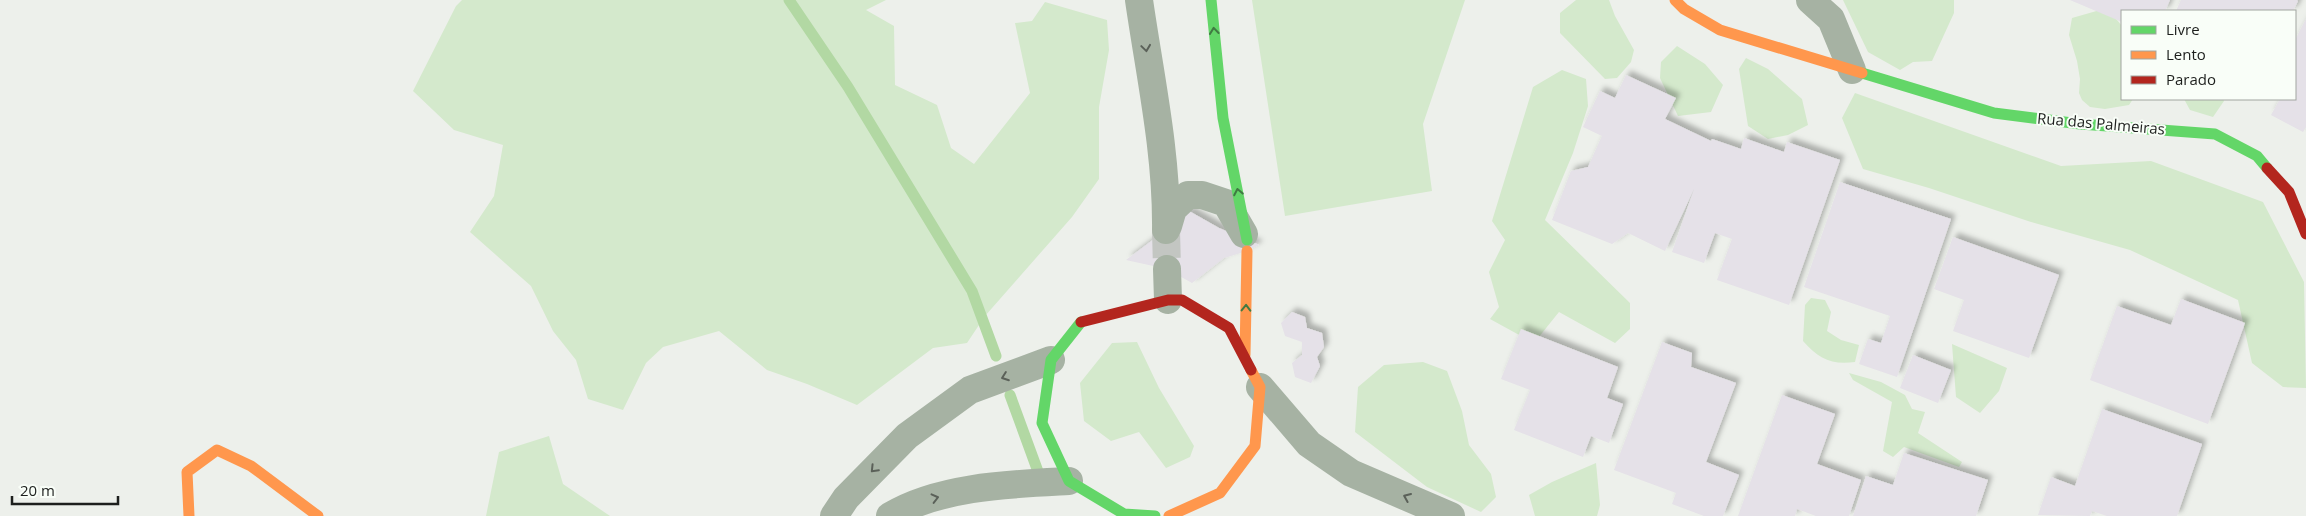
<svg xmlns="http://www.w3.org/2000/svg" width="2306" height="516" viewBox="0 0 2306 516" font-family="'Open Sans',sans-serif">
<style>
.green{fill:#d4e9cc}
.lines{fill:none;stroke-linecap:round;stroke-linejoin:round}
.stream{stroke:#b2d8a3;stroke-width:11}
.building{fill:#e5e1e8;filter:url(#shadow)}
.street-tunnel{stroke:#c3c6c2;stroke-width:28;stroke-dasharray:28 14;stroke-linecap:butt}
.street{stroke:#a6b2a3;stroke-width:28}
.fast{stroke:#63d668;stroke-width:11}
.slow{stroke:#ff974d;stroke-width:11}
.jam{stroke:#b3261e;stroke-width:11}
.oneway{stroke:#407a42}
.oneway2{stroke:#5b6159}
.labels{text-anchor:middle;stroke-width:4;stroke-linejoin:round;paint-order:stroke}
.street-label{font-size:15px;fill:#1d1f1d;stroke:#f9fef8}
</style>
<defs>
<filter id="shadow"><feDropShadow dx="4.5" dy="-4.5" stdDeviation="2.5" flood-color="#0004"/></filter>
</defs>
<rect width="100%" height="100%" fill="#edf0eb"/>
<path class="green" d="M462 0H886L866 10 894 26 895 85 937 105 951 148 974 164 1030 93 1015 23 1032 21 1045 2 1107 20 1109 50 1099 107V179L1072 217 985 316 967 343 933 348 857 405 807 384 767 370 719 331 663 347 646 363 623 410 588 399 576 360 553 331 531 286 470 232 494 196 503 145 454 130 413 91 456 6Z
M1252 0H1465L1423 124 1432 191 1285 216Z
M1576 0H1609L1615 16 1634 50 1631 62 1617 78 1605 79 1560 33V13Z
M1843 0H1954V13L1932 61 1913 62 1900 70 1868 52Z
M2107 8 2122 26V99H2133L2129 105 2105 109 2090 107 2082 100 2079 93 2080 79 2077 61 2069 35 2072 18Z
M1677 46 1705 64 1723 85 1711 112 1678 116 1660 78 1661 62Z
M1746 58 1768 69 1802 99 1808 125 1788 135 1768 139 1748 126 1739 69Z
M1562 70 1586 79 1588 106 1573 153 1545 220 1630 303V329L1615 343 1559 312 1534 343 1490 319 1499 307 1489 272 1505 240 1492 221 1533 87Z
M1855 93 2061 166 2151 161 2263 202 2304 282 2306 388 2283 387 2252 363 2238 300 2130 250 2031 222 1929 188 1863 169 1842 118Z
M2184 99H2223L2224 101 2213 117 2190 110Z
M1811 298 1825 300 1831 312 1827 331 1841 340 1859 345 1855 362C1831 365 1819 359 1803 341L1805 305Z
M1137 342 1159 388 1194 446 1190 457 1166 468 1139 432 1111 441 1084 421 1080 383 1112 343Z
M1952 344 2007 368 1999 391 1980 413 1956 397Z
M1423 362 1447 371 1462 411 1469 445 1491 474 1496 497 1481 512 1427 487 1355 432 1358 387 1384 365Z
M1849 373 1881 382 1905 395 1912 409 1925 412 1918 433 1962 462 1959 467 1904 447 1893 457 1883 451 1892 402 1853 380Z
M549 436 563 484 610 516H486L499 452Z
M1596 463 1600 505 1597 516H1535L1529 495 1552 482Z"/>
<g class="lines">
<path class="stream" d="M789 0 848 87 972 291 996 356
M1010 395 1040 477"/>
</g>
<path class="building" d="M2070 0H2170L2165 11H2122V22Z
M2181 0H2297L2298 1 2293 11H2176Z
M2306 19V127L2303 132 2271 115 2280 99H2295V40Z
M1626 75 1676 98 1665 119 1711 141 1712 139 1741 149 1744 138 1784 152 1787 142 1840 160 1789 305 1717 280 1732 239 1715 233 1704 263 1672 252 1694 189 1665 251 1628 233 1612 244 1552 220 1571 171 1588 167 1602 136 1583 127 1600 91 1615 98Z
M1840 182 1951 219 1897 377 1859 364 1868 339 1881 343 1890 316 1804 287Z
M1189 211 1219 228 1259 245 1247 251 1224 258 1192 283 1167 269 1126 260 1166 230Z
M1953 237 2059 275 2029 358 1953 331 1964 300 1934 289Z
M2181 299 2245 323 2208 424 2090 380 2117 306 2171 325Z
M1292 312 1305 317 1307 328 1322 333 1324 347 1317 357 1320 366 1311 383 1295 377 1292 363 1302 355V342L1285 336 1281 323Z
M1521 329 1618 367 1607 398 1623 404 1609 443 1591 436 1583 457 1514 430 1530 390 1501 379Z
M1662 342 1692 353 1691 367 1736 383 1706 462 1739 475 1723 516H1704L1672 504 1676 493 1614 470Z
M1913 355 1951 370 1938 403 1900 388Z
M1782 395 1835 414 1817 464 1861 480 1849 516H1816L1797 509 1795 516H1738Z
M2102 409 2202 444 2177 516H2107L2092 511 2090 516 2038 515 2051 477 2075 486Z
M1904 453 1988 480 1976 516H1853L1866 476 1893 485Z"/>
<g class="lines">
<path class="street-tunnel" d="M1166 230 1167 269"/>
<path class="street" d="M1139 0C1150 76 1167 153 1166 230
M1810 0 1831 19 1852 70
M1168 226 1173 209 1188 195H1202L1226 203 1244 234
M1167 269 1168 300
M1260 387 1309 444 1351 473 1451 516
M834 516 846 498 907 436 970 390 1051 360
M890 516C940 486 1012 484 1069 481"/>
<path class="fast" d="M1211 0 1223 118 1247 240
M1862 73 1994 113 2080 124 2215 134 2257 156 2267 168
M1081 322 1051 360 1042 423 1069 481 1124 514 1155 516"/>
<path class="slow" d="M1675 0 1684 9 1720 30 1862 73
M1245 355 1247 251
M189 516 187 472 217 450 251 466 318 516
M1169 516 1220 493 1255 446 1260 387 1251 370"/>
<path class="jam" d="M2267 168 2289 192 2306 234
M1081 322 1168 300H1182L1229 328 1251 370"/>
</g>
<defs><path id="oneway-chevron" d="M-2-3.5L2.5 0L-2 3.5" fill="none" stroke-width="1.6" stroke-linecap="round" stroke-linejoin="round" transform="scale(1.25)"/></defs>
<g class="oneway">
<use href="#oneway-chevron" transform="translate(1214 31) rotate(-96)"/>
<use href="#oneway-chevron" transform="translate(1238 192) rotate(-101)"/>
<use href="#oneway-chevron" transform="translate(1246 308) rotate(-89)"/>
</g>
<g class="oneway2">
<use href="#oneway-chevron" transform="translate(1146 48) rotate(82)"/>
<use href="#oneway-chevron" transform="translate(1005 377) rotate(160)"/>
<use href="#oneway-chevron" transform="translate(874 469) rotate(134)"/>
<use href="#oneway-chevron" transform="translate(1407 497) rotate(-157)"/>
<use href="#oneway-chevron" transform="translate(935 498) rotate(-14)"/>
</g>
<g class="labels">
<g class="street-label">
<text transform="translate(2101 124) rotate(5)" y="5">Rua das Palmeiras</text>
</g>
</g>
<rect x="2121" y="10" width="175" height="90" fill="#f9fef8" stroke="#a1a5a0"/>
<rect x="2131" y="26" width="25" height="8" fill="#63d668" stroke="#a1a5a0"/>
<text x="2166" y="35" font-size="15" fill="#1d1f1d">Livre</text>
<rect x="2131" y="51" width="25" height="8" fill="#ff974d" stroke="#a1a5a0"/>
<text x="2166" y="60" font-size="15" fill="#1d1f1d">Lento</text>
<rect x="2131" y="76" width="25" height="8" fill="#b3261e" stroke="#a1a5a0"/>
<text x="2166" y="85" font-size="15" fill="#1d1f1d">Parado</text>
<path d="M12 496v8h106v-8" fill="none" stroke="#1d1f1d" stroke-width="2.5"/>
<text x="20" y="496" font-size="15" fill="#1d1f1d" stroke="#f9fef8" stroke-width="4" paint-order="stroke">20 m</text>
</svg>
